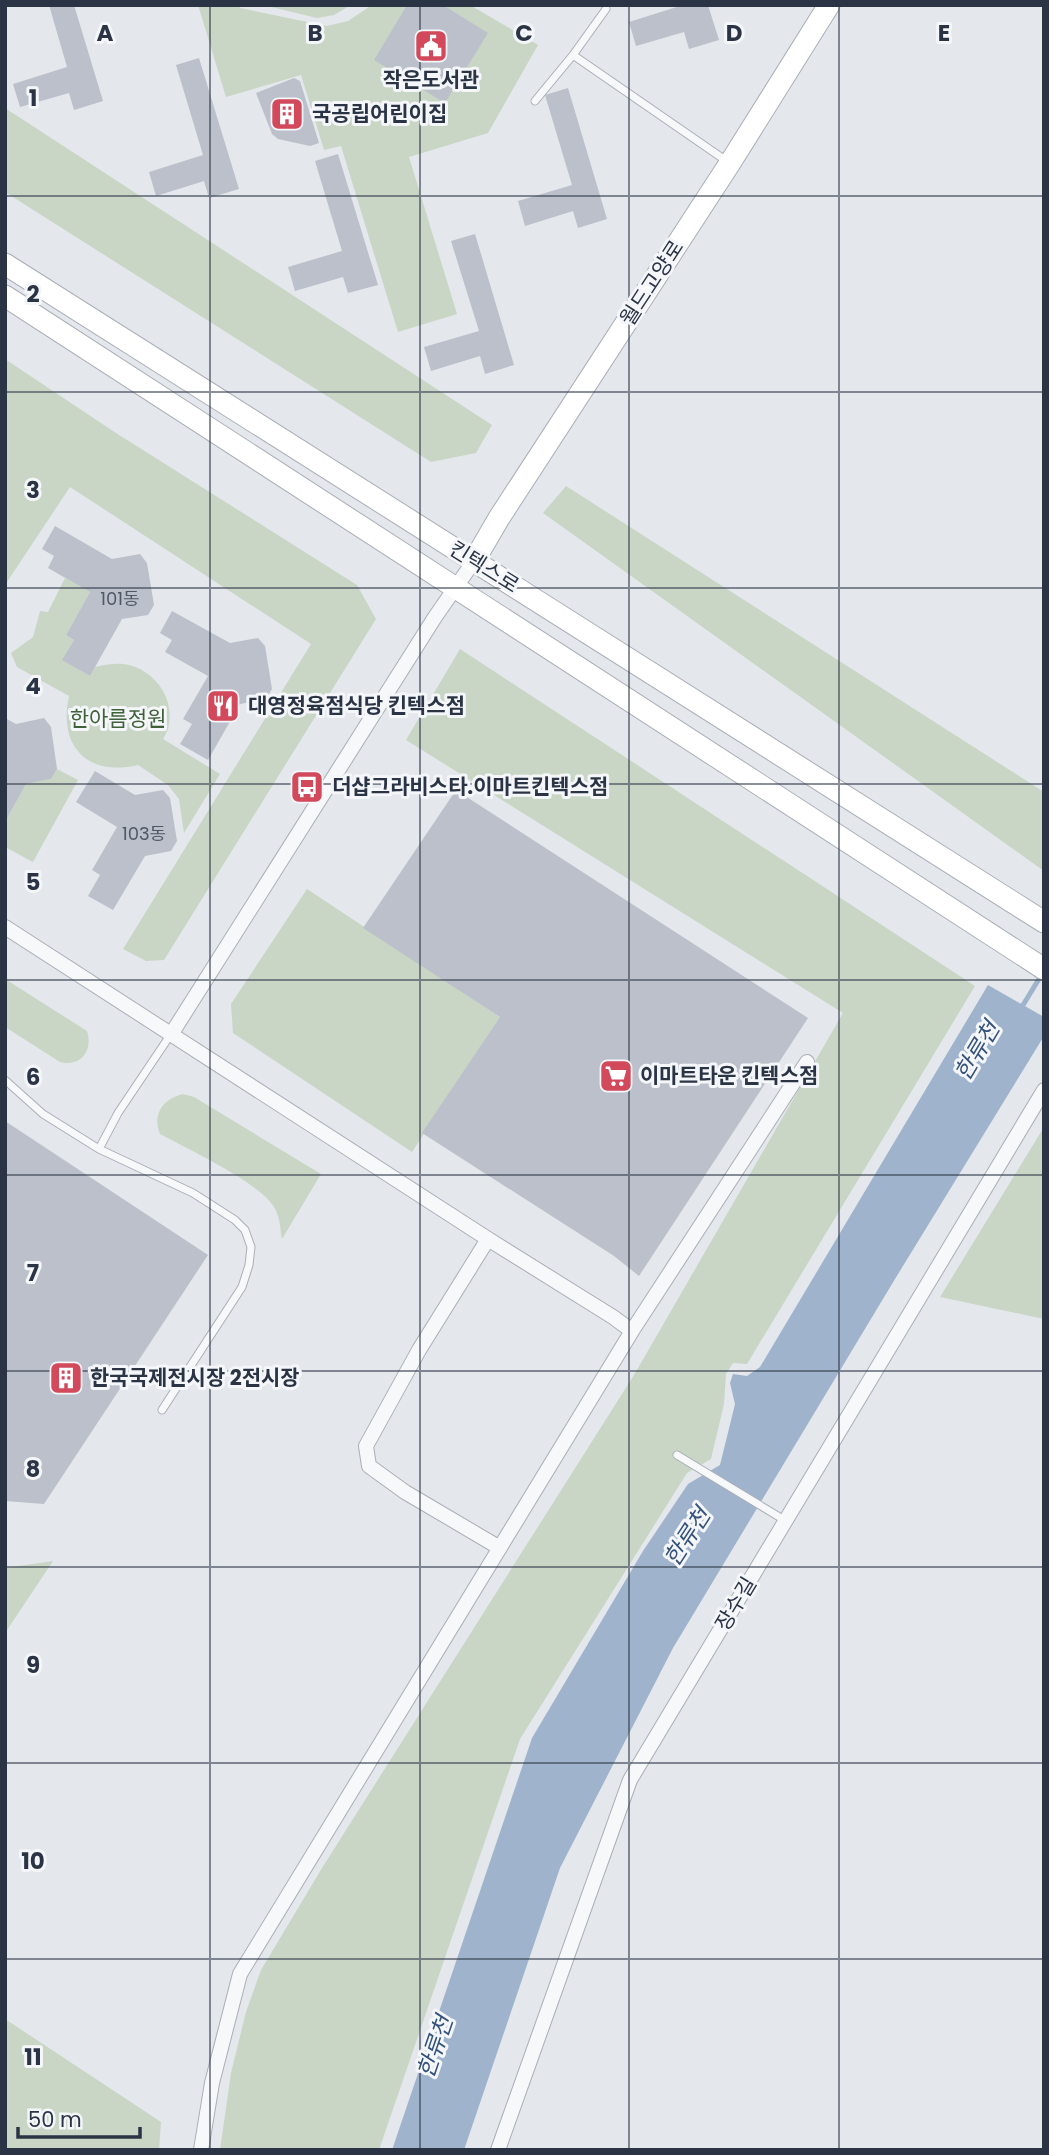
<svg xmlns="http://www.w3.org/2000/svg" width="1049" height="2155" viewBox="0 0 1049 2155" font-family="Poppins,'Noto Sans KR',sans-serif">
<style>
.green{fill:#c9d6c5}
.water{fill:#9fb4cc}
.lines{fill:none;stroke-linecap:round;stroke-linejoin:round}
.stream{stroke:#9fb4cc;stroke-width:5}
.building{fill:#bbc0ca}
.lane-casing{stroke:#a9aeb7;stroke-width:9}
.street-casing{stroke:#a9aeb7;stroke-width:16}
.secondary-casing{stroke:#a9aeb7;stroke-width:23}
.lane{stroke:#f7f8fa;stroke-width:7}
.street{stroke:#f7f8fa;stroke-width:14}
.secondary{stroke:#fff;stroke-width:21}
.grid{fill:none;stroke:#2b3445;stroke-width:2;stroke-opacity:0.55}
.labels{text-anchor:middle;stroke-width:6;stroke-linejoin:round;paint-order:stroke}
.number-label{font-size:18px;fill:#4f5766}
.poi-label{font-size:21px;font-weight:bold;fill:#2b3445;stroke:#f4f6f9;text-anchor:start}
.street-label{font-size:21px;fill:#2b3445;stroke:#f4f6f9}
.park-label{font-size:21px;fill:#3f6138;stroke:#f4f6f9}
.water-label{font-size:23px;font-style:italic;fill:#34527a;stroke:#f4f6f9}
.grid-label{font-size:23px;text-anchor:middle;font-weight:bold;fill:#2b3445;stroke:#f4f6f9;stroke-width:6;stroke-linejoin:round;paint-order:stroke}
</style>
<rect width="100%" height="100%" fill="#e4e7ec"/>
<path class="green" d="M198 5H239L240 8 327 26 348 21 372 5H470L538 45 488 133 409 157 457 314 398 332 341 146 324 150 301 75 226 97Z
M263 5H351L334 15 317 18Z
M5 108 492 425 476 453 431 462 5 192Z
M5 359 116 433 357 585 376 619 164 960 146 961 123 949 311 644 70 487 5 585Z
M566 486 1044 792V871L543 513Z
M65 578 90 592 66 635 74 640 63 660 90 676 95 667C104 665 114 663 123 664 151 667 174 695 169 723 169 728 166 734 163 739L220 774 184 833 179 799 168 785 138 765C87 777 58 746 69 696L17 667 11 653 33 637 40 611 48 612Z
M460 649 975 986 747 1364 733 1363 726 1374 724 1404 711 1459 687 1473 520 1739 379 2150H220L231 2073 246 2012 261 1970 322 1868 634 1375 843 1013 406 740Z
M57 769 78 780 33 862 5 847V822L26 784 51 779Z
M307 889 500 1017 412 1152 233 1033 231 1004Z
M5 979 87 1031C93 1050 82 1067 60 1062L5 1027Z
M183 1094 194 1097 321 1174 282 1239C280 1229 280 1216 274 1207 260 1183 188 1149 160 1134 152 1114 163 1099 183 1094Z
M1044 1127V1319L940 1297Z
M53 1561 5 1633V1568Z
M5 2019 161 2122 159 2150H5Z"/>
<path class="water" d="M988 985 1044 1017V1036L895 1279 673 1648 560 1868 464 2150H392L532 1738 643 1551 688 1484 720 1465 735 1404 730 1383 733 1374 747 1376 760 1367Z"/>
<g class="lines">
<path class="stream" d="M1020 1010 1042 974"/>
</g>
<path class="building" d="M49 5H74L103 101 74 110 69 93 20 107 13 84 67 67Z
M407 5H443L488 33 445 103 374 60Z
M683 5H708L719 40 689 49 684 32 636 46 629 22Z
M199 58 239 189 209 198 204 181 156 196 149 172 203 155 176 65Z
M294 78 300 81 319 143 310 146 278 139 272 134 256 93Z
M568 88 607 219 578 228 573 211 525 226 518 201 572 185 545 95Z
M338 154 378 285 348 293 343 277 295 291 288 267 342 251 315 161Z
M475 234 514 365 485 374 480 356 431 371 424 347 479 331 451 241Z
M55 526 112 559 140 554 147 563 154 605 148 615 122 619 90 676 62 660 74 640 66 635 90 592 48 568 54 556 42 549Z
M172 611 230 643 258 638 265 646 272 689 266 699 240 704 208 760 180 744 192 724 183 719 208 676 165 652 172 640 160 633Z
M5 718 16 724 44 718 51 727 57 769 51 779 26 784 5 822Z
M95 771 135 795 163 790 170 798 177 841 171 851 145 856 113 910 88 896 100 875 92 870 117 827 76 802Z
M456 790 808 1018 639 1276 614 1256 422 1133 500 1017 363 928Z
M5 1121 208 1255 44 1504 5 1501Z"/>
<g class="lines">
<defs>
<path id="lane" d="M573 55 728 162
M535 101 573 55 606 9
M5 1080 43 1114 99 1149 193 1193 235 1220 245 1230 251 1247 249 1265 242 1287 162 1410
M99 1149 118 1113 171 1034
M677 1455 786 1521"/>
<path id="street" d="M5 927 488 1239 613 1317 632 1331
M172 1033 435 617 474 561
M488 1239 419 1350 366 1446 369 1466 405 1492 500 1548
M201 2150 212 2083 240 1974 632 1331 807 1062
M498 2150 630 1780 1044 1090"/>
<path id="secondary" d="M5 264 1044 922
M5 296 1044 969
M474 561 499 518 730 163 829 5"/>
</defs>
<use href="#lane" class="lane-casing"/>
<use href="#street" class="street-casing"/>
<use href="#secondary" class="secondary-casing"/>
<use href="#lane" class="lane"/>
<use href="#street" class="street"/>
<use href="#secondary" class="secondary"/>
</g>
<path class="grid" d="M210 5V2150M420 5V2150M629 5V2150M839 5V2150M5 196H1044M5 392H1044M5 588H1044M5 784H1044M5 980H1044M5 1175H1044M5 1371H1044M5 1567H1044M5 1763H1044M5 1959H1044"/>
<defs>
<symbol id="civic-square" viewBox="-11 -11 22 22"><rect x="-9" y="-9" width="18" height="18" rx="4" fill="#d1495b" stroke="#f4f6f9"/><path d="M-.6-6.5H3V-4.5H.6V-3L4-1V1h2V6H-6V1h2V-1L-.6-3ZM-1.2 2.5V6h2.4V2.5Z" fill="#fff"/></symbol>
<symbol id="building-square" viewBox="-11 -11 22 22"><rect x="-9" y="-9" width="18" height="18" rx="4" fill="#d1495b" stroke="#f4f6f9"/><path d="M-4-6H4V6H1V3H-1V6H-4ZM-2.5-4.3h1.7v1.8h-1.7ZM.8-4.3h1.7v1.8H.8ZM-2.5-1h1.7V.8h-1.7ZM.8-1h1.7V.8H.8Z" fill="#fff"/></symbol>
<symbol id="restaurant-square" viewBox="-11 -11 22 22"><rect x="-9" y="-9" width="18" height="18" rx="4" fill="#d1495b" stroke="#f4f6f9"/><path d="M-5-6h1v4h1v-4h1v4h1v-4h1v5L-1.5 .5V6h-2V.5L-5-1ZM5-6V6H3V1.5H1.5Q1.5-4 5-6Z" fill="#fff"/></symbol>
<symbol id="bus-square" viewBox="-11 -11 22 22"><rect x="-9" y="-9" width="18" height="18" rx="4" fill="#d1495b" stroke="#f4f6f9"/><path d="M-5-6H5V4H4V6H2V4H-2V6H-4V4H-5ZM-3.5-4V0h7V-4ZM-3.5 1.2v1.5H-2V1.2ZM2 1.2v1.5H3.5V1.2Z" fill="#fff"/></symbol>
<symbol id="supermarket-square" viewBox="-11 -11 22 22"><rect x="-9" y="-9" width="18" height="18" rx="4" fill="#d1495b" stroke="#f4f6f9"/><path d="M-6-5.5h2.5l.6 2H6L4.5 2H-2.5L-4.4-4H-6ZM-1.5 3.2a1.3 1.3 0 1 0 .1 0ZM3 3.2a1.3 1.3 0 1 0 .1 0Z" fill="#fff"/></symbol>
</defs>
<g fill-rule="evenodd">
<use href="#civic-square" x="412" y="27" width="38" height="38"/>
<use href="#building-square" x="268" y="95" width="38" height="38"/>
<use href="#restaurant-square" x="204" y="687" width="38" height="38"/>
<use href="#bus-square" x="288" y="768" width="38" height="38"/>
<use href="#supermarket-square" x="597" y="1057" width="38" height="38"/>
<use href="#building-square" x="47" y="1359" width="38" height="38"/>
</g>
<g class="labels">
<g class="number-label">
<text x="120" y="605">101동</text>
<text x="144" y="840">103동</text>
</g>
<g class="poi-label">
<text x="431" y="87" text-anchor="middle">작은도서관</text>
<text x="312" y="121">국공립어린이집</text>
<text x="248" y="713">대영정육점식당 킨텍스점</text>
<text x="332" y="794">더샵그라비스타.이마트킨텍스점</text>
<text x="640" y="1083">이마트타운 킨텍스점</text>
<text x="90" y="1385">한국국제전시장 2전시장</text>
</g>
<g class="street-label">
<text transform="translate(652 283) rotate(-57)" y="7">월드고양로</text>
<text transform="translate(484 567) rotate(32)" y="7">킨텍스로</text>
<text transform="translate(736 1604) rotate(-59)" y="7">장수길</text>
</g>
<g class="park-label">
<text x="118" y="726">한아름정원</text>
</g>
<g class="water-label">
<text transform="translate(977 1051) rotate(-59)" y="8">한류천</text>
<text transform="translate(687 1537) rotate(-57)" y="8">한류천</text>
<text transform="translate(435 2047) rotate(-71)" y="8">한류천</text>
</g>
</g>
<g class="grid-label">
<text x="105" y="41">A</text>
<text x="315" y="41">B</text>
<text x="524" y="41">C</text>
<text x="734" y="41">D</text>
<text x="944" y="41">E</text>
<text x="33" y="106">1</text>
<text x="33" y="302">2</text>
<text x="33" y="498">3</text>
<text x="33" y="694">4</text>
<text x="33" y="890">5</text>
<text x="33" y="1085">6</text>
<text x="33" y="1281">7</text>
<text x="33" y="1477">8</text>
<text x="33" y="1673">9</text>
<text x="33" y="1869">10</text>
<text x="33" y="2065">11</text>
</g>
<rect width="1049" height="2155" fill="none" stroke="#2b3445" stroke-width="14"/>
<path d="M18 2127v10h122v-10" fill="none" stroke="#2b3445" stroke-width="3.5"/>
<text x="28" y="2127" font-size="21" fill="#2b3445" stroke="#f4f6f9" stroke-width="5" paint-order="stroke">50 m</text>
</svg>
